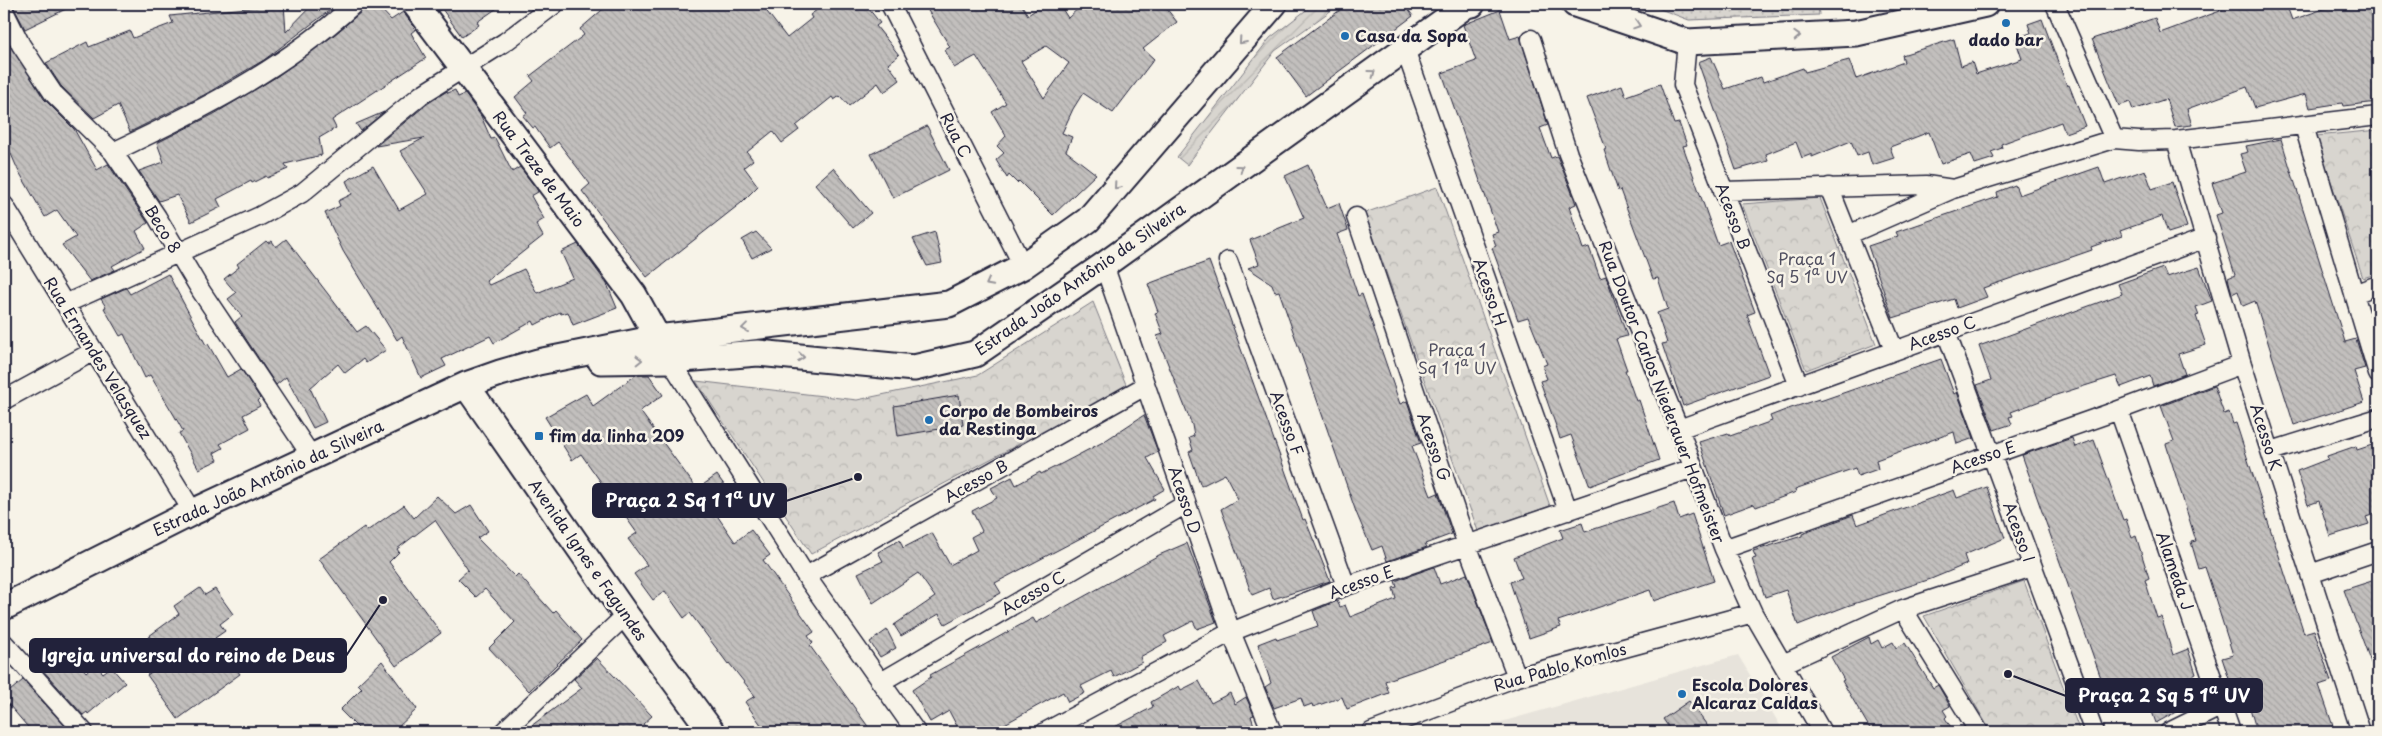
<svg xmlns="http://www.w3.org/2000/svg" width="2382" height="736" viewBox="0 0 2382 736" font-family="'Playpen Sans',sans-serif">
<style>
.built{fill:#e7e3db}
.grass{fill:url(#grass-dots);stroke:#7d7c85}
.park{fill:url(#park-crowns);stroke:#7d7c85}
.garden{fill:url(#garden-furrows);stroke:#7d7c85}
.building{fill:url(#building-back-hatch);stroke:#22223b;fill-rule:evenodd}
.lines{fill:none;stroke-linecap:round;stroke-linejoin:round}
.street-casing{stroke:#22223b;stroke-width:21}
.secondary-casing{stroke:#22223b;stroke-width:29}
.street{stroke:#f7f3e8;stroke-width:18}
.secondary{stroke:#f7f3e8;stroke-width:25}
.oneway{stroke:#97959a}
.poi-dot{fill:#1f6fb2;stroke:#f7f3e8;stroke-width:2}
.labels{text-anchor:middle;stroke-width:5;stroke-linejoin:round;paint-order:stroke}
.poi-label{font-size:16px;font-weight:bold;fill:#22223b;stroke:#f7f3e8;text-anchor:start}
.street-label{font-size:16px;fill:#22223b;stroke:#f7f3e8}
.park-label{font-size:16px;fill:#504f60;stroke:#f7f3e8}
.leader{fill:none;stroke:#22223b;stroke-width:2}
.callout-dot{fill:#22223b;stroke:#f7f3e8;stroke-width:2}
.callout{fill:#22223b;stroke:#22223b;stroke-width:2}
.callout-label{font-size:18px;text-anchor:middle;font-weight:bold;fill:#fff}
</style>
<defs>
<pattern id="grass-dots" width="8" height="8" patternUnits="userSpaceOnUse" patternTransform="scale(1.25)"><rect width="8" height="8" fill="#d8d5cf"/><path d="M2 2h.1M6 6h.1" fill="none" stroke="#b9b7b3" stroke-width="1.8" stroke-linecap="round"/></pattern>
<pattern id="park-crowns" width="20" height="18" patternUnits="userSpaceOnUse" patternTransform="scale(1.25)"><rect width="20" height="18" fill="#d8d5cf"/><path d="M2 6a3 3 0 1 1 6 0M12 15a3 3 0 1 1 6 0" fill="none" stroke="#b9b7b3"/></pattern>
<pattern id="garden-furrows" width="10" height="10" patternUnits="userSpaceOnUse" patternTransform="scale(1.25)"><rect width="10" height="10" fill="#d8d5cf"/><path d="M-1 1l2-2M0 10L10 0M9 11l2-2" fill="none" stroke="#b9b7b3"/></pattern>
<pattern id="building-back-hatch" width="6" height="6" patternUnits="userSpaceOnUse" patternTransform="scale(1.25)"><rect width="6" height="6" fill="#c2bfbd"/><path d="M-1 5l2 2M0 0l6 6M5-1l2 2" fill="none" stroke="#a6a4a3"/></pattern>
</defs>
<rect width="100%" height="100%" fill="#f7f3e8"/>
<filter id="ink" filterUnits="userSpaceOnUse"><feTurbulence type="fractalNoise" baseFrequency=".02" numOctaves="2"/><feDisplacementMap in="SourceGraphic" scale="10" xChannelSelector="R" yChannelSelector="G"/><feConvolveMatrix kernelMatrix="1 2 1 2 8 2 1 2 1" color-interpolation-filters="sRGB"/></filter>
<g filter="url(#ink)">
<path class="built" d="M1738 655 1784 732H1466Z"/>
<path class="grass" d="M1647 4H1818L1819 15 1689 20Z"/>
<path class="park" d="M2378 130V273L2363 278 2316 136Z
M1437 187 1550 506 1478 531 1365 213Z
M1820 198 1876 344 1806 370 1742 204Z
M1093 302 1127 387 811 554 696 381 857 400 978 375Z
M2024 581 2080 732H1991L1924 616Z"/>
<path class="garden" d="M1314 4H1340L1275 51 1187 165 1177 157 1270 38Z"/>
<path class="building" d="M12 4H76L25 29Z
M284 4 286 32 313 4H338L264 60 204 95 130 132 118 105 94 118 61 86 46 63 87 42 89 47 130 31 133 38 173 23 170 16Z
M364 4H376L391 20 403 12 416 29 411 33 426 58 332 120 336 128 319 138 322 155 285 164 288 169 267 178 266 176 252 183 251 181 217 199 221 207 191 222 177 195 159 201 139 171 164 162 157 143 214 114 276 77 334 35 361 12Z
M433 4H503L477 22 479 25 462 37 442 9 438 11Z
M609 4H761L787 38 812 18 810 15 825 4H865L880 23 876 26 899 55 888 64 900 80 884 92 878 83 849 106 840 96 834 100 832 97 796 126 799 130 782 143 773 131 747 152 753 160 744 167 758 186 741 203 647 277 582 191 590 184 558 142 550 148 535 127 533 128 523 116 527 113 515 97 534 81 530 76 584 35 580 29Z
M924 4H1021L1028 15 1044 4H1059L1068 18 1083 4H1163L1177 22 1143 49 1154 59 1113 113 1083 93 1073 109 1062 133 1072 137 1066 151 1096 174 1053 215 1019 181 1017 183 1009 175 1007 178 996 160 1004 153 997 146 1006 136 992 112 1006 103 976 56 954 68 945 50 950 47ZM1046 46 1069 63 1044 98 1021 61Z
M1348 4H1404L1413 16 1306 96 1277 57Z
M2218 4H2286L2292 20 2338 4H2378V49L2371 52 2378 73V102L2343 106 2342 103 2310 108 2306 94 2255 108 2247 87 2187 109 2192 125 2175 127 2166 99 2133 110 2130 102 2119 106 2092 39 2155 18 2160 33 2220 11Z
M1500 10 1510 39 1520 36 1548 125 1540 128 1551 158 1557 156 1571 190 1576 204 1569 207 1583 249 1589 247 1600 278 1606 276 1627 336 1616 339 1627 370H1625L1636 401 1639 400 1659 460 1590 486 1571 435 1560 439 1557 429 1540 381 1547 379 1542 366 1547 364 1528 317 1518 320 1507 289 1492 248 1496 246 1492 234 1498 232 1442 73 1476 61 1463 25Z
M2042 19 2067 86 2069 85 2085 126 2065 133 2061 122 2001 144 2002 148 1991 152 1994 158 1975 164 1971 154 1941 164 1929 132 1890 147 1894 158 1872 165 1868 152 1857 156 1851 141 1812 157V154L1802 158 1796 142 1766 154 1768 161 1736 170 1698 62 1711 57 1725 89 1761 77 1763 82 1803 68 1805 72 1849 60 1856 79 1904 62 1902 55 1954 39 1961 66 1972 62 1976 74 2022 59 2015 38 2031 33 2028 24Z
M4 34 44 99 74 129 97 170 108 164 148 223 136 231 145 248 112 266 115 270 90 281 62 245 76 237 57 210 45 217 18 170 4 138Z
M1660 84 1674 124 1679 123 1687 145 1683 146 1718 245 1729 241 1755 312 1747 315 1769 375 1683 406 1662 344 1667 343 1657 313 1668 309 1658 278 1653 279 1620 190 1618 191 1604 150 1606 149 1587 98 1622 85 1626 96Z
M455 90 458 97 465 94 481 116 491 139 495 138 512 172 520 167 537 189 538 192 531 196 544 219 536 224 543 236 486 281 489 285 524 269 537 293 573 278 561 252 578 244 607 284 617 308 573 325 568 312 561 314 560 312 535 325 533 321 494 343 490 336 442 359 446 366 421 378 402 336 397 340 343 251 325 213 340 206 338 201 352 194 346 181 373 166 399 210 428 194 400 151 424 138 376 146 427 104 447 91 448 93Z
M384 112 361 131 356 124Z
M927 126 949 170 893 198 871 154Z
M2281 139 2345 342 2356 339 2365 368 2354 371 2364 402 2294 425 2255 301 2243 306 2238 291 2232 294 2228 278 2235 275 2216 215 2222 213 2212 183 2246 172 2240 154 2248 152 2246 146Z
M1308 165 1327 208 1339 203 1348 230 1337 234 1358 296 1362 294 1400 404 1407 401 1421 443 1412 446 1431 496 1438 493 1452 534 1425 544 1427 547 1387 561 1382 546 1372 550 1356 512 1279 291 1275 292 1272 284 1248 268 1259 264 1250 240 1304 218 1285 176Z
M2099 167 2105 184 2145 170 2152 189 2172 182 2187 227 2168 233 2162 216 2120 231 2122 236 2091 247 2092 250 1983 288 1987 297 1957 308 1954 299 1893 318 1868 246 1898 236 1896 232 1998 197 1997 192 2015 185 2019 195Z
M833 168 871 213 853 228 815 184Z
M756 232 771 248 752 258 742 240Z
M935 232 942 263 927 266 913 239Z
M286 239 357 332 366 326 386 350 366 363 363 359 345 373 338 364 310 388 326 422 313 428 286 377 276 385 235 322 242 316 228 299 236 293 224 279 239 267 237 264 266 241 268 243 272 241 276 247Z
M1209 261 1303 520 1305 519 1330 581 1273 599 1269 588 1252 595 1221 509 1238 499 1225 474 1201 486 1189 452 1193 450 1189 438 1194 436 1192 425 1157 336 1163 334 1155 313 1158 312 1148 284Z
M2199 267 2212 301 2196 307 2199 315 2196 316 2206 345 2178 354 2185 374 2153 386 2150 376 2121 387 2116 376 2056 395 2011 412 2013 416 2009 417 2012 424 1994 430 1977 385 1991 380 1979 346 2122 294 2118 284 2163 268 2167 277Z
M168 274 206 345 208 344 227 377 241 369 260 398 257 401 260 406 243 415 250 428 220 444 223 448 214 453 218 460 199 469 179 433 183 431 174 415 150 375 145 378 124 334 120 336 104 308 106 307 101 299 126 288 130 294Z
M1941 359 1954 394 1957 392 1974 438 1957 444 1954 432 1876 460 1878 469 1858 476 1855 468 1795 489 1796 492 1756 507 1754 504 1724 515 1699 442 1728 433 1730 436 1772 421 1770 416 1788 409 1819 399 1820 401Z
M636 375H649L663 395 640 411 697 489 717 475 735 500 716 514 735 542 751 530 770 555 763 560 814 632 808 636 813 643 810 646 872 732H766L745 702 755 696 729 663 728 664 690 613 684 618 665 591 653 600 634 574 647 565 628 539 637 533 581 454 572 460 545 417 586 394 593 406Z
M2214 386 2224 414 2229 412 2233 424 2236 423 2304 633 2314 630 2331 681 2319 685 2335 732H2257L2241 678 2230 682 2222 658 2233 655 2209 579 2205 567 2199 569 2191 542 2196 541 2166 444 2174 441 2161 406Z
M959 395 963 425 898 436 894 406Z
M1144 415 1158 452 1147 458 1165 489 1153 496 1155 499 995 583 1001 593 945 624 939 614 901 636 894 625 935 597 918 573 873 603 858 573 883 561 878 552 900 540 903 548 932 533 950 565 977 550 971 537 982 531 972 511 997 498 991 488 1012 477 1016 485 1040 472 1041 474 1063 463 1103 442Z
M2072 438 2075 447 2094 440 2123 520 2126 519 2132 538 2136 536 2149 578 2145 580 2157 618 2161 617 2173 655 2188 649 2196 674 2181 682 2192 703 2156 723 2150 706 2127 713 2119 691 2107 695 2022 455Z
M2378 443V513L2366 517 2369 524 2330 536 2319 501 2308 505 2297 471 2328 459 2327 456 2356 446 2357 450Z
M1987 487 2005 538 1964 555 1967 564 1931 579 1847 606 1798 625 1786 590 1765 597 1752 559 1756 558 1753 551 1802 536V534L1853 515 1857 525 1954 490 1957 498Z
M437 496 456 514 471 505 488 531 477 538 515 577 518 574 553 613 556 610 582 640 529 691 489 648 515 622 485 589 476 597 458 579 468 570 435 520 397 549 399 552 389 562 441 633 396 666 319 559 364 527 367 531 404 505 414 518Z
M1674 503 1679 519 1692 514 1714 581 1654 601 1650 590 1558 621 1561 627 1529 638 1510 582 1522 578 1514 557 1563 538 1560 530 1582 523 1585 532Z
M1187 543 1216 622 1197 629 1193 621 1164 636 1167 642 1140 657 1142 662 1114 677 1111 671 1081 686 1085 693 1068 702 1063 692 990 732H960L949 711 930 722 912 690 931 677 930 675 1033 618 1036 623 1159 555Z
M1434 567 1440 584 1467 574 1493 643 1385 681 1389 693 1347 709 1342 697 1313 707 1312 704 1304 707 1301 698 1274 708 1265 687 1271 683 1258 644 1276 637 1277 640 1318 626 1313 611 1337 601 1340 607 1345 605 1350 617 1396 599 1393 588 1397 587 1395 581Z
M2378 579V676H2376L2344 590Z
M200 588 205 595 215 589 233 614 220 624 225 631 215 638 240 674 178 719 147 675 160 666 148 649 155 644 149 636 179 614 174 606Z
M887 630 896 648 880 657 870 642Z
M1869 637 1871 644 1878 640 1882 648 1893 642 1896 648 1905 643 1933 688 1938 685 1950 706 1943 710 1947 716 1945 718 1954 732H1872L1842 681 1844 680 1831 657Z
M65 647 86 672 95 664 103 673 111 667 125 683 88 714 87 712 83 715 40 667Z
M597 658 652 716 643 724 651 732H523L582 688 574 679Z
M382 661 417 709 393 732H362L340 710 362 688 358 684Z
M23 680 66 727 59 732H32L4 699V696Z
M1199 681 1211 703 1230 693 1235 704 1246 697 1254 715 1251 716 1256 732H1105L1153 707 1151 702 1179 686 1181 690Z
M1689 701 1712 732H1672L1663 719Z"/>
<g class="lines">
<defs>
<path id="street" d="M890 4 1023 266
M2055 4 2114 139
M4 11 21 45 53 93 113 152 157 217 201 291 312 457
M1531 39 1568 154 1679 429 1724 549 1753 613 1822 732
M1687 42 1683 85 1799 386
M1405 49 1568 511
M2304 126 2378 374
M2176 140 2242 364 2361 732
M113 152C200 111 284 69 354 4
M1829 187 1894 350
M1723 191 1926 185 1953 189
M4 205 193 512
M1356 217 1467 545 1517 677
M1850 234 1953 189 2114 139 2139 141 2176 140 2378 116
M1228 261 1346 586
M1104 265 1231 632 1272 732
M2354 294 2378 285
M65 304 260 216 302 193 421 95 505 42 555 4
M1946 332 2094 732
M670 360 806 576 916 732
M4 400 94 351
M2119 410 2231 732
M1679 429 2206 238
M2271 451 2378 418
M1724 549 2119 410 2242 364
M2310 574 2378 551
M806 576 1145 386
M1903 609 1979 732
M4 643 84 732
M1783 664 1903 609 2032 567
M881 682 1186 504
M503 732 626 615
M1045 732 1231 632 1346 586 1693 468
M1371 732 1517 677 1753 613
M2169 732 2222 706"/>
<path id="secondary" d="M415 4 634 295 666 353
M1575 4 1687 42 1856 33 1985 4
M601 361 670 360 758 353 914 368 975 354 1104 265 1466 5 1472 4
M466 385 626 615 712 732
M4 607 193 512 466 385 500 373 538 362 657 338 949 304 1023 266 1088 220 1274 4"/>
</defs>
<use href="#street" class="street-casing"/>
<use href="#secondary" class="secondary-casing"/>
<use href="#street" class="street"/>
<use href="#secondary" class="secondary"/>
</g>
<defs><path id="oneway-chevron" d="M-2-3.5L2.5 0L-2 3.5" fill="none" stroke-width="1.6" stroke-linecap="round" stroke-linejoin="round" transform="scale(1.25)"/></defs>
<g class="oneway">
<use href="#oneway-chevron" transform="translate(1637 25) rotate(19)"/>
<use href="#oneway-chevron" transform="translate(1797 36) rotate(-3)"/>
<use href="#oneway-chevron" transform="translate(1242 41) rotate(131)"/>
<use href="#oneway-chevron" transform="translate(1372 73) rotate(-36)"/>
<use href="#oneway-chevron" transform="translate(1240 168) rotate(-36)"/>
<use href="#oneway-chevron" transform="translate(1117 186) rotate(131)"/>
<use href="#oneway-chevron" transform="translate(989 283) rotate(152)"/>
<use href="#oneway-chevron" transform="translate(745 328) rotate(173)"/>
<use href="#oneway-chevron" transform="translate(801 357) rotate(6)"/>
<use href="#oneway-chevron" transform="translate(639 360) rotate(-1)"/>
</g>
</g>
<g class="poi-dot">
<circle cx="2006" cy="23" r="5"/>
<circle cx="1345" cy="36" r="5"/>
<circle cx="929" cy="420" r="5"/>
<rect x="534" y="431" width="10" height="10" rx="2.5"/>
<circle cx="1682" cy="694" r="5"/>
</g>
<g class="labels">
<g class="poi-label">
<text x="1355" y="42">Casa da Sopa</text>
<text x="2006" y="46" text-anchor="middle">dado bar</text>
<text x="939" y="417">Corpo de Bombeiros<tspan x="939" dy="18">da Restinga</tspan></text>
<text x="549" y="442">fim da linha 209</text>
<text x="1692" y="691">Escola Dolores<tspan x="1692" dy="18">Alcaraz Caldas</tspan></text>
</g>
<g class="street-label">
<text transform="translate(956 135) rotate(63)" y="6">Rua C</text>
<text transform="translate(539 169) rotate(53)" y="6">Rua Treze de Maio</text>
<text transform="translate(1733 216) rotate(69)" y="6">Acesso B</text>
<text transform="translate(163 229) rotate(58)" y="6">Beco 8</text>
<text transform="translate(1080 279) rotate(-35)" y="6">Estrada João Antônio da Silveira</text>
<text transform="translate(1490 292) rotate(71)" y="6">Acesso H</text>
<text transform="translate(1942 333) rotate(-20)" y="6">Acesso C</text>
<text transform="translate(98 358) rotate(58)" y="6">Rua Ernandes Velasquez</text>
<text transform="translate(1662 392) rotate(69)" y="6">Rua Doutor Carlos Niederauer Hofmeister</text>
<text transform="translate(1287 423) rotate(70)" y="6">Acesso F</text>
<text transform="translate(2266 437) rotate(72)" y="6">Acesso K</text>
<text transform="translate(1434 447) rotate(71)" y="6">Acesso G</text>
<text transform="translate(1983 457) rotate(-19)" y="6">Acesso E</text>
<text transform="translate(268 478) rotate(-25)" y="6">Estrada João Antônio da Silveira</text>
<text transform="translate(976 481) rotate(-29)" y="6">Acesso B</text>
<text transform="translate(1185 500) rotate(71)" y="6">Acesso D</text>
<text transform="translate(2019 532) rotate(70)" y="6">Acesso I</text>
<text transform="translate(588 560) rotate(55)" y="6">Avenida Ignes e Fagundes</text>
<text transform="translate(2175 571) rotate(71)" y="6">Alameda J</text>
<text transform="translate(1361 582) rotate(-20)" y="6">Acesso E</text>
<text transform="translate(1033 593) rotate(-30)" y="6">Acesso C</text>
<text transform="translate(1560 667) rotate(-16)" y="6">Rua Pablo Komlos</text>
</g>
<g class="park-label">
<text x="1807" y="265">Praça 1<tspan x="1807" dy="18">Sq 5 1ª UV</tspan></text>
<text x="1457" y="356">Praça 1<tspan x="1457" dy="18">Sq 1 1ª UV</tspan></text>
</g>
</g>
<path class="leader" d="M858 477L786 501M383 600L346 656M2008 674L2066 696"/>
<g class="callout-dot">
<circle cx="858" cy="477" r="5"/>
<circle cx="383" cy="600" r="5"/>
<circle cx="2008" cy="674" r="5"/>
</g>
<g class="callout">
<rect x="593" y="484" width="193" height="33" rx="5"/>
<rect x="30" y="639" width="316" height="33" rx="5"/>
<rect x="2066" y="679" width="196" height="33" rx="5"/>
</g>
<g class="callout-label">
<text x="690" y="507">Praça 2 Sq 1 1ª UV</text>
<text x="188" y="662">Igreja universal do reino de Deus</text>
<text x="2164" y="702">Praça 2 Sq 5 1ª UV</text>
</g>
<rect width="2382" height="736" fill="none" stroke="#f7f3e8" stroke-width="20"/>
<rect x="10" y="10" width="2362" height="716" fill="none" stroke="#22223b" stroke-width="2" filter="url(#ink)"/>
</svg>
